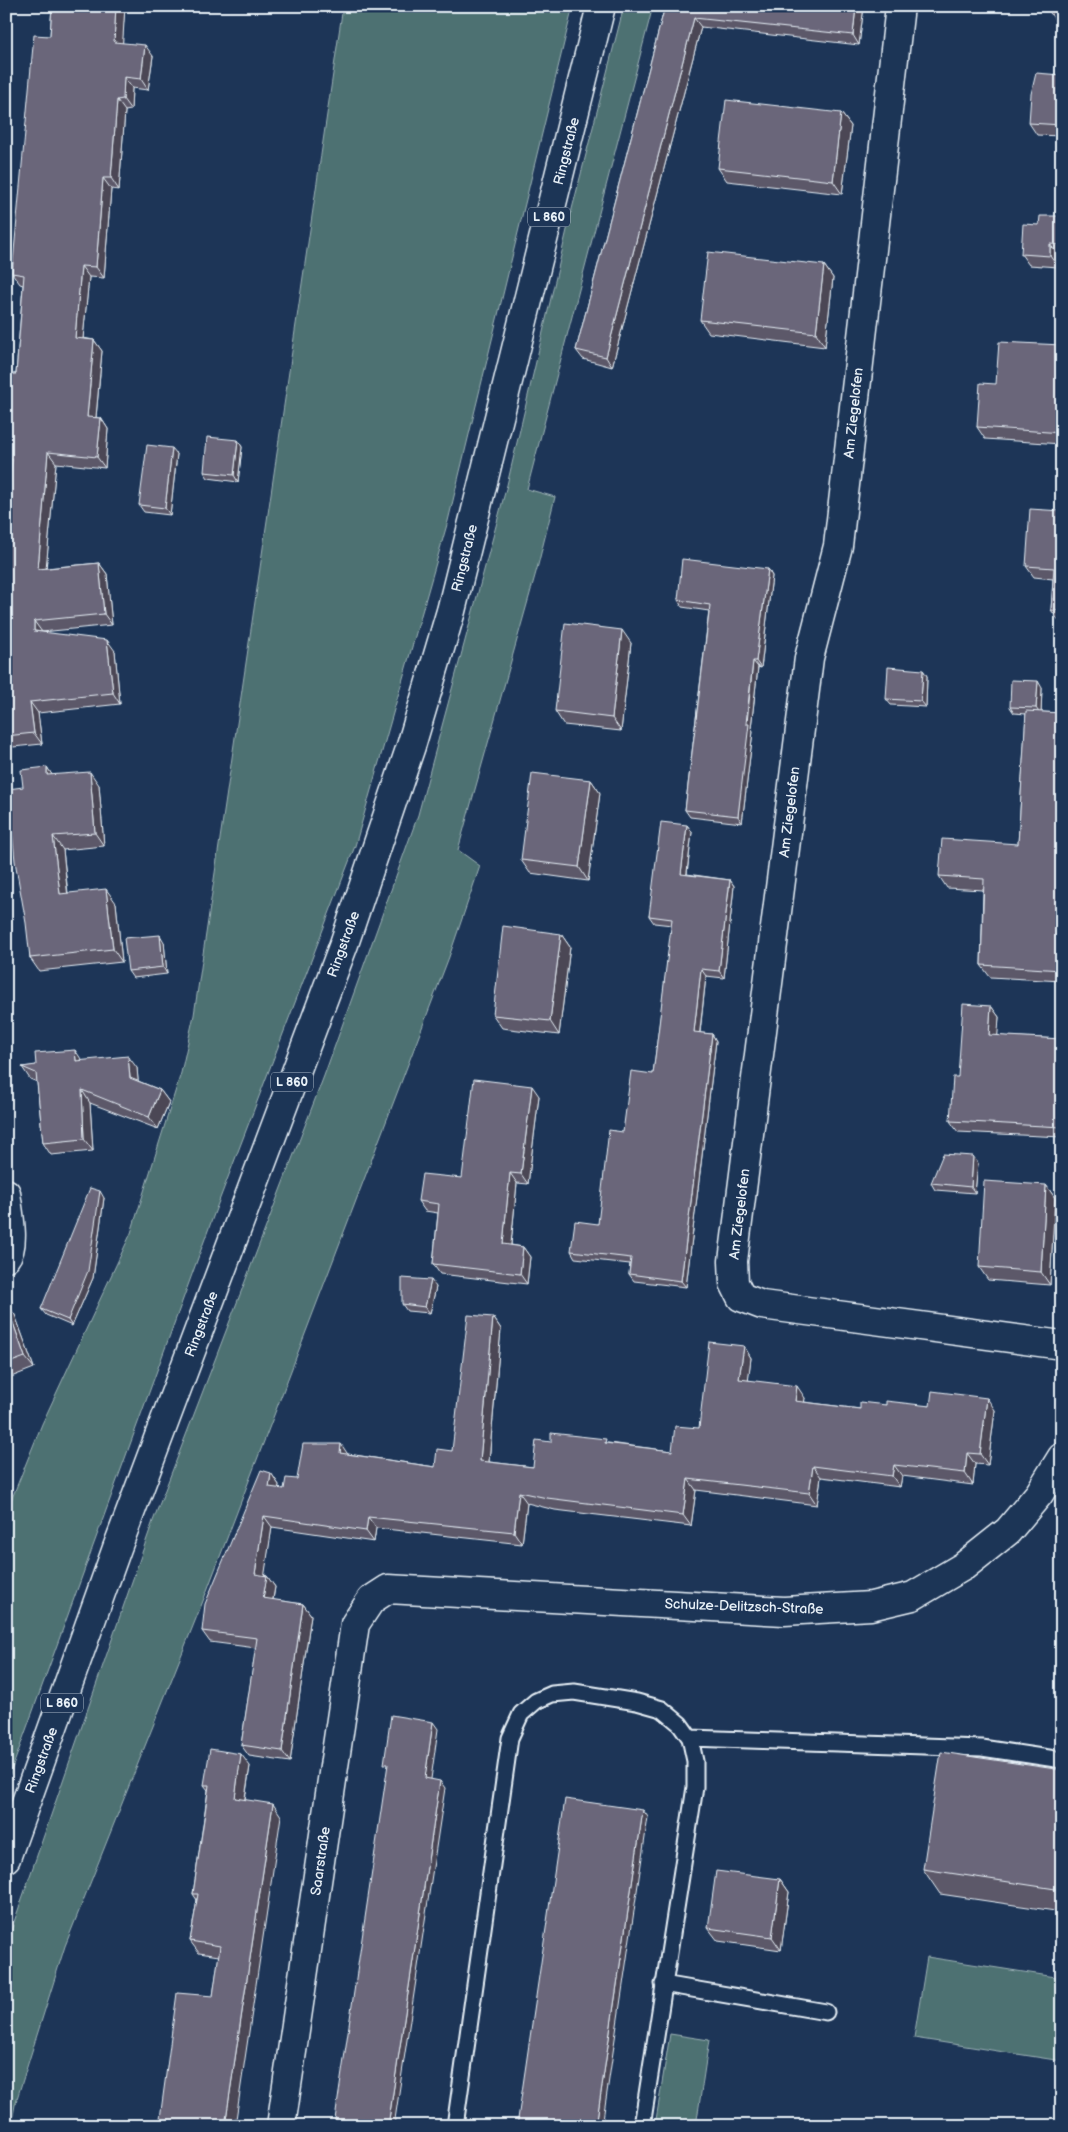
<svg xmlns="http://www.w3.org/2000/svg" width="1068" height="2132" viewBox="0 0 1068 2132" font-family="'Balsamiq Sans',sans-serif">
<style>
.green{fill:#4e7172;stroke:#9bb1b5}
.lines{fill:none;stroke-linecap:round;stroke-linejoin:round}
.lane-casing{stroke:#e8f1f8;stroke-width:19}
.street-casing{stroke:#e8f1f8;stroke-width:31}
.primary-casing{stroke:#e8f1f8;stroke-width:31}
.lane{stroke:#1d3557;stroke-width:15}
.street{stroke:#1d3557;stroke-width:28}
.primary{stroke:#1d3557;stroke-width:28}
.wall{fill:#5c5869;stroke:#e8f1f8}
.shaded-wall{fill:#4b4755;stroke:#e8f1f8}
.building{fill:#6b667a;stroke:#e8f1f8}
.labels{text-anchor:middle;stroke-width:4.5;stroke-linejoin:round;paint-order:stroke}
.shield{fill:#1d3557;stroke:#abb9c8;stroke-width:1}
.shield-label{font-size:12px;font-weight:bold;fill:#e8f1f8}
.street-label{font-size:14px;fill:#e8f1f8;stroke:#1d3557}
</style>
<rect width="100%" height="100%" fill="#1d3557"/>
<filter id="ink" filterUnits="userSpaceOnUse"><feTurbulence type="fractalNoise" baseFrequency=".02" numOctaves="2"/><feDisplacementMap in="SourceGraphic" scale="10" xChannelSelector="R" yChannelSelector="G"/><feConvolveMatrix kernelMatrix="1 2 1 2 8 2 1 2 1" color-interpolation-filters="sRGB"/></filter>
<g filter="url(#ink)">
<path class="green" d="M343 6H571L572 10 448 521 355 846 214 1214 6 1785V1513L42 1424 131 1233 181 1073 194 1015Z
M624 6H653L527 489 555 497 538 565 458 850 480 866 449 957 203 1601 65 1946 15 2105 11 2126H6V1945L153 1521 324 1076 418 815 507 485 571 213Z
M927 1957 1062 1978V2061L914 2038Z
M670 2034 709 2040 696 2126H655Z"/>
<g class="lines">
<defs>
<path id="lane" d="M690 1738 982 1748 1062 1760
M663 1984 826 2012
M455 2126 510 1738 521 1714 536 1701 552 1694 574 1692 637 1702 662 1709 680 1724 690 1738 695 1761V1787L642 2126"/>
<path id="street" d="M900 6 838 546 809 658 733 1261 734 1283 741 1297 762 1305 1062 1345
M6 1193C8 1209 16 1245 6 1257
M281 2126 355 1624 371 1600 388 1589 784 1611 871 1606 913 1596 964 1566 1008 1531 1039 1494 1062 1457"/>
<path id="primary" d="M6 1858 117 1548 344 944 411 746 451 611 601 6"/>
</defs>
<use href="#lane" class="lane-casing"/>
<use href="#street" class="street-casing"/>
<use href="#primary" class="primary-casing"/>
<use href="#lane" class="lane"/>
<use href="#street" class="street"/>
<use href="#primary" class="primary"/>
</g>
<path class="wall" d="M52 6H125L122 43 153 56 148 90 132 88 131 110 125 111 119 190 111 189 104 278 89 277 83 338 94 340 102 351 96 418H101L108 429 105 468 56 463 46 568 99 563 107 574 112 625 42 632 115 651 120 704 38 713 42 744 13 747 6 738V521L11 470 6 469V374H16L23 285 20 284 12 273 50 36Z
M665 6H864L859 45 701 27 612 367 583 359 576 350Z
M1062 6V20H1055L1047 8Z
M1062 67V136L1037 135 1029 123 1061 75Z
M841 113 851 126 842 194 727 181 718 168Z
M1062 216V256L1058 255V267L1029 265 1021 254 1039 225Z
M824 265 833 278 825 347 709 333 700 320Z
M1062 345V444L985 439 977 427 996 384Z
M238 440 242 447 238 482 208 478 204 472Z
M177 454 170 515 144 512 139 505Z
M1062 511V622H1060L1051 610 1053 579 1034 577 1026 566Z
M768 569 772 576 761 668 758 667 751 728 753 731 742 823 690 817 685 810 709 611 682 607 678 600Z
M631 643 621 731 564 725 555 711Z
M923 670 927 676 926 707 891 705 886 699Z
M1042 688 1041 712 1062 713V981L990 977 981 965 983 890 947 888 939 876 1018 844 1026 714 1014 713 1010 707Z
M47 767 52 775 99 785 104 846 63 850 68 893 116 903 122 962 39 971 30 958 23 787Z
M591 780 600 793 588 881 530 873 521 860Z
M687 825 692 832 687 874 730 880 734 886 724 978 706 976 700 1033 712 1034 716 1041 686 1287 634 1281 629 1274 630 1264 575 1258 571 1251 598 1224 623 1132 653 1074 672 925 654 923 649 916Z
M561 934 570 947 559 1035 502 1028 493 1015Z
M164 942 167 974 133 978 128 971Z
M991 1006 999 1017 997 1036 1062 1039V1137L958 1132 950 1121 958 1077Z
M82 1061 137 1068 138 1081 160 1090 169 1102 158 1129 90 1103 93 1151 51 1155 43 1143 37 1082 30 1079 22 1067Z
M539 1096 528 1184 517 1183 511 1245 523 1247 530 1257 527 1284 440 1274 433 1264 438 1213 425 1211 418 1201 462 1178Z
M978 1163 975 1193 935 1190 931 1183Z
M1046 1185 1055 1198 1050 1285 988 1280 979 1267Z
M104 1198 93 1278 72 1326 46 1315 41 1309Z
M436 1287 430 1313 407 1311 402 1304Z
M6 1303 15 1315 34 1368 6 1379Z
M493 1317 501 1329 489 1462 533 1467 551 1442 608 1443 672 1451 699 1428 744 1346 751 1358 748 1380 805 1398 804 1402 860 1409 886 1405 930 1406 995 1410 988 1465 975 1464 973 1485 902 1476 900 1487 821 1477 817 1505 696 1490 691 1526 555 1510 527 1503 522 1544 376 1528 374 1542 272 1527 264 1575 267 1576 275 1587 273 1600 303 1604 311 1615 290 1762 249 1756 241 1745 256 1648 210 1642 202 1631 271 1473 279 1485 278 1488 284 1489 297 1479 348 1454 435 1467 452 1451Z
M250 1766 245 1800 281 1816 213 1996 219 1956 199 1953 190 1941 197 1900 193 1894 208 1790 204 1785Z
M1062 1770V1912L940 1894 923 1869Z
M780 1879 789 1892 781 1950 718 1941 708 1928Z"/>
<path class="shaded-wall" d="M116 6H125L122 53 114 42Z
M856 6H864L859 45 853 35Z
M694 18 701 27 612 367 606 357Z
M145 45 153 56 148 90 141 79Z
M124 77 132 88 131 110 123 99Z
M117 100 125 111 119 190 111 178Z
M841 113 851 126 842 194 833 181Z
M103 178 111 189 104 278 96 267Z
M1050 244 1058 255V267L1050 256Z
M824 265 833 278 825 347 816 333Z
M81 266 89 277 82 349 75 338Z
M94 340 102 351 95 428 87 417Z
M101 418 108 429 105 468 97 457Z
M238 440 242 447 238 482 234 475Z
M172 448 177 454 170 515 165 508Z
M48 452 56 463 45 580 38 569Z
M99 563 107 574 112 625 104 614Z
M768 569 772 576 761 668 756 661Z
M34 621 42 632 34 631Z
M622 630 631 643 621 731 612 718Z
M107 640 115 651 120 704 113 693Z
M753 661 758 667 751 728 753 731 742 823 738 816Z
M923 670 927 676 926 707 921 701Z
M1038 681 1042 688 1041 715 1036 708Z
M30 702 38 713 42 744 34 733Z
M47 767 56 781 47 775Z
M90 772 99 785 104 846 95 833Z
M591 780 600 793 588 881 579 867Z
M687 825 692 832 686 880 681 874Z
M53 836 63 850 69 907 60 894Z
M730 880 734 886 724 978 719 971Z
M106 889 116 903 122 962 113 949Z
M561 934 570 947 559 1035 550 1021Z
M160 935 164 942 167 974 163 967Z
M701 969 706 976 699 1039 694 1032Z
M991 1006 999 1017 997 1046 989 1035Z
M712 1034 716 1041 686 1287 681 1281Z
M75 1050 83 1062 76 1061Z
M128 1056 137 1068 139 1090 130 1078Z
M532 1086 539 1096 528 1184 521 1174Z
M82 1090 90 1103 93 1151 84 1139Z
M160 1090 169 1102 158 1129 149 1117Z
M973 1156 978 1163 975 1193 971 1187Z
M510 1173 517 1183 510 1254 503 1244Z
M1046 1185 1055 1198 1050 1285 1041 1272Z
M100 1191 104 1198 93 1278 72 1326 68 1320Z
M523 1247 530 1257 527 1284 520 1274Z
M431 1280 436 1287 430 1313 425 1307Z
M6 1303 15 1315 34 1368 25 1357Z
M493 1317 501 1329 488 1472 480 1461Z
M744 1346 751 1358 747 1391 739 1379Z
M797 1386 805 1398 803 1412 795 1401Z
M987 1398 995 1410 988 1465 980 1454Z
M341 1444 349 1456 340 1453Z
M967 1453 975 1464 973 1485 965 1473Z
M894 1465 902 1476 900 1487 892 1476Z
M813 1466 821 1477 817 1505 809 1493Z
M271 1473 279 1485 277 1498 269 1487Z
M688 1479 696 1490 691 1526 683 1515Z
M519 1492 527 1503 522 1544 514 1532Z
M264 1516 272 1527 263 1585 255 1574Z
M368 1517 376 1528 374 1542 366 1531Z
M267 1576 275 1587 271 1610 263 1598Z
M303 1604 311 1615 290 1762 282 1751Z
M433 1722 438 1729 430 1786 425 1778Z
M241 1754 250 1766 243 1810 235 1798Z
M440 1781 445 1788 394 2126H388Z
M273 1804 281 1816 235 2126H225Z
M643 1810 648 1817 602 2126H596Z
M780 1879 789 1892 781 1950 772 1937Z"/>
<path class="building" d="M52 6H116L114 42 145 45 141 79 124 77 123 99 117 100 111 178H103L96 267 81 266 75 338 94 340 87 417 101 418 97 457 48 452 38 569 99 563 104 614 34 621V631L107 640 113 693 30 702 34 733 6 736V521L12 459H6V374H16L24 275 12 273 34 35 50 36Z
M665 6H856L853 35 694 18 606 357 576 350Z
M1047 6H1062V9L1047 8Z
M1062 67V125L1029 123 1031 94 1036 73 1061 75Z
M726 100 841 113 833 181 718 168Z
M1040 216H1062V245L1050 244V256L1021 254 1023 224 1039 225Z
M708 252 824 265 816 333 700 320Z
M999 342 1062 345V433L977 427 980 383 996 384Z
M207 437 238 440 234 475 204 472Z
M147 445 172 448 165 508 139 505Z
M1030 509 1062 511V611L1051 610 1054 568 1026 566Z
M682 559 768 569 756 661H753L746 724H749L738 816 685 810 710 605 678 600Z
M565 623 622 630 612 718 555 711Z
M888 667 923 670 921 701 886 699Z
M1011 680 1038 681 1036 708 1010 707Z
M1026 711 1062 713V970L981 965 984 879 939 876 942 839 1018 844Z
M47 767V775L90 772 95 833 53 836 60 894 106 889 113 949 30 958 26 923 15 861 8 789 23 787 21 770Z
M532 773 591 780 579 867 521 860Z
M661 822 687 825 681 874 730 880 719 971 701 969 694 1032 712 1034 681 1281 629 1274 631 1258 571 1251 575 1221 598 1224 609 1130 623 1132 631 1071 653 1074 672 919 649 916Z
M503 926 561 934 550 1021 493 1015Z
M160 935 163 967 128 971 124 938Z
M963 1004 991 1006 989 1035 1062 1039V1127L950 1121 953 1077H958Z
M75 1050 76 1061 128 1056 130 1078 160 1090 149 1117 82 1090 84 1139 43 1143 36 1073 22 1067 36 1065 35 1053Z
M474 1079 532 1086 521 1174 510 1173 503 1244 523 1247 520 1274 433 1264 439 1204 418 1201 422 1174 462 1178Z
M943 1154 973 1156 971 1187 931 1183Z
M984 1181 1046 1185 1041 1272 979 1267Z
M90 1188 100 1191 88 1271 68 1320 41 1309Z
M402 1278 431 1280 425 1307 402 1304Z
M6 1303 25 1357 6 1364Z
M468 1315 493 1317 480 1461 533 1467 536 1440 551 1442V1433L606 1439 605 1443 672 1451 675 1426 699 1428 709 1342 744 1346 739 1379 797 1386 795 1401 860 1409V1402L886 1405V1401L930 1406 932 1391 987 1398 980 1454 967 1453 965 1473 894 1465 892 1476 813 1466 809 1493 688 1479 683 1515 547 1498 519 1492 514 1532 368 1517 366 1531 264 1516 255 1574 267 1576 263 1598 303 1604 282 1751 241 1745 257 1638 202 1631 205 1604 261 1470 271 1473 269 1487 284 1489 286 1478 297 1479 303 1444H341L340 1453 435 1467 437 1449 452 1451Z
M391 1715 433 1722 425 1778 440 1781 388 2126H334L388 1764H384Z
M210 1749 241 1754 235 1798 273 1804 225 2126H159L177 1993 213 1996 220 1946 190 1941 198 1894H193L209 1785H204Z
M941 1752 1062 1770V1890L923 1869Z
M565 1799 643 1810 596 2126H517Z
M716 1871 780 1879 772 1937 708 1928Z"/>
</g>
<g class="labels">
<g class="shield">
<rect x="528" y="207.5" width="42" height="19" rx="4"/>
<rect x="271" y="1072.5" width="42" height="19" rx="4"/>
<rect x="41" y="1693.5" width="42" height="19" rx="4"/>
</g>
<g class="shield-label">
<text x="549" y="221">L 860</text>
<text x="292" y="1086">L 860</text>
<text x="62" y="1707">L 860</text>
</g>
<g class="street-label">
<text transform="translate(566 151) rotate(-76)" y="5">Ringstraße</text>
<text transform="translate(853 413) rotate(-84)" y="5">Am Ziegelofen</text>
<text transform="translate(464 558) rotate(-76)" y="5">Ringstraße</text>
<text transform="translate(789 812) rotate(-83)" y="5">Am Ziegelofen</text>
<text transform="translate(343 944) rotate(-70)" y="5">Ringstraße</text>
<text transform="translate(739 1214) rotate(-83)" y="5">Am Ziegelofen</text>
<text transform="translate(201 1324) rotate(-69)" y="5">Ringstraße</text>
<text transform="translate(744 1606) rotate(2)" y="5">Schulze-Delitzsch-Straße</text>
<text transform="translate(41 1760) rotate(-70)" y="5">Ringstraße</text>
<text transform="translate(320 1861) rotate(-82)" y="5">Saarstraße</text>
</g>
</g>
<rect width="1068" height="2132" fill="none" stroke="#1d3557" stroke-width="25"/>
<rect x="12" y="12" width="1043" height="2107" fill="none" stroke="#e8f1f8" stroke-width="2" filter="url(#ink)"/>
</svg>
